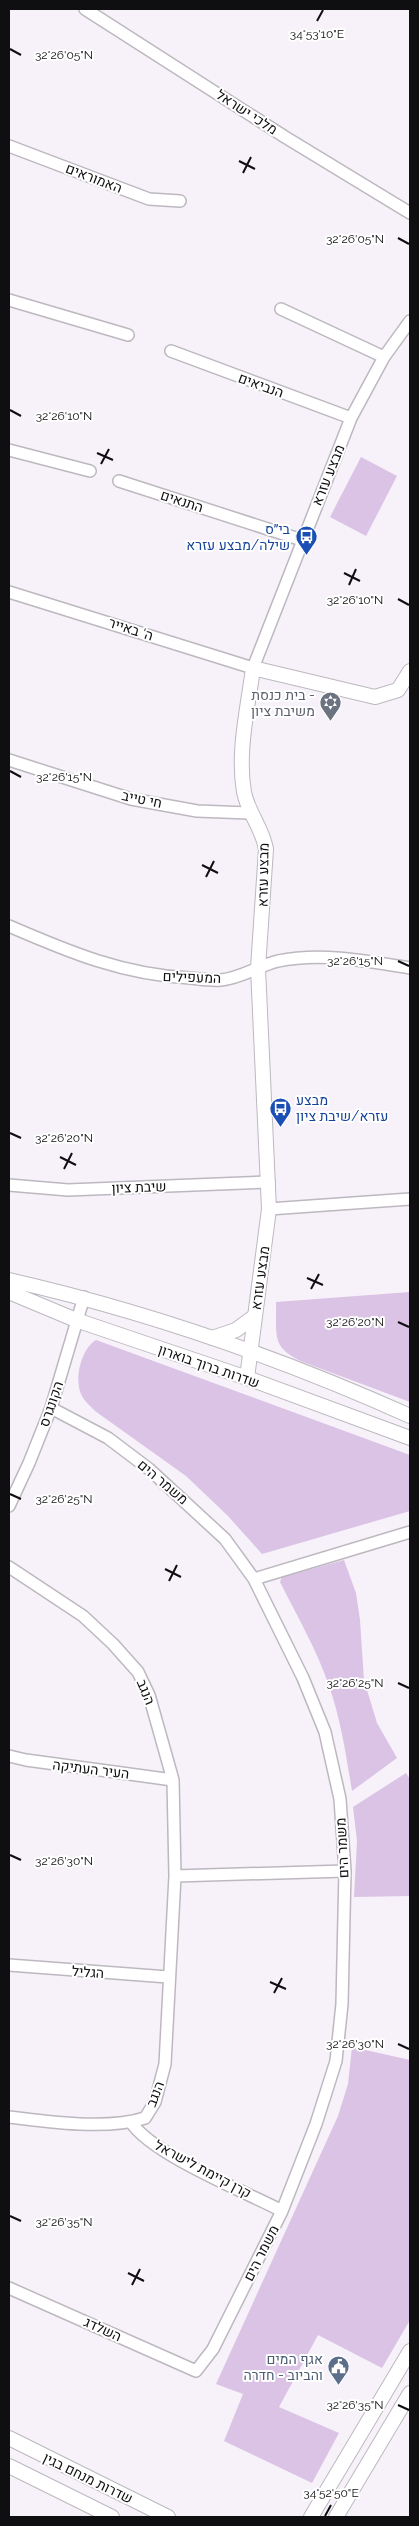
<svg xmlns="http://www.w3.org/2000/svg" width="419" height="2526" viewBox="0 0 419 2526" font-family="Raleway,Heebo,sans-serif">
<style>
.green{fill:#dac3e5}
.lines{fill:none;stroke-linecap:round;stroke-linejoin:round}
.minor-casing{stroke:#bdb8c0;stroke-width:14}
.tertiary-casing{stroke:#bdb8c0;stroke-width:16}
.minor{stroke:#fff;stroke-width:11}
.tertiary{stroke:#fff;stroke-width:14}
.ticks{fill:none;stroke:#0f0e10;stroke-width:2}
.labels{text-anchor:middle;stroke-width:4;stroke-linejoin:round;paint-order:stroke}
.street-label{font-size:14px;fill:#0f0e10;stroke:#fff}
.transit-label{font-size:14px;fill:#164399;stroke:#fff;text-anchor:end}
.worship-label{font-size:14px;fill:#5b616d;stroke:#fff;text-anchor:end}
.service-label{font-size:14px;fill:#4e5e75;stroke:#fff;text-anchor:end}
.ticks-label{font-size:12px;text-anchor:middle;fill:#0f0e10;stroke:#fff;stroke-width:4;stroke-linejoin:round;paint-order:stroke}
</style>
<rect width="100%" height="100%" fill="#f7f1f9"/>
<path class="green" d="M361 457 397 476 366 536 330 517Z
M410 1292V1402L303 1362C270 1347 277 1335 276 1302Z
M96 1340 410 1455V1511L262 1554 228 1516 186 1476 95 1411C88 1404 80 1397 79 1387 76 1373 83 1347 96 1340Z
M344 1560 356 1593 360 1620 364 1680 377 1723 397 1758 352 1791C346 1755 341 1720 329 1686 317 1650 297 1616 280 1582L282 1577Z
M406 1773 410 1779V1896L354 1897 357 1841 353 1807Z
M352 2047 410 2060V2320L382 2368 318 2335 279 2407 339 2433 312 2483 224 2441 243 2394 216 2384 338 2116 348 2084Z"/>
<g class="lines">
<defs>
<path id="minor" d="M85 9 285 137 410 213
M9 146 149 199 180 201
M9 300 128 335
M281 309 384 357
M171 351 351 418
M9 450 90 471
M119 481 302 540
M9 592 253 668 351 418 384 357 410 321
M9 760 131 799 197 811 249 813
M9 926C69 952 124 975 190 978 200 979 211 981 221 980 241 978 258 966 278 961 321 952 368 961 410 968
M9 1185 68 1190 269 1182
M269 1209 410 1199
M9 1506 29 1463 51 1408 84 1297
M9 1567 83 1616 113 1644 138 1672 149 1695 173 1780 175 1876 165 2064 155 2102 145 2118C108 2130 48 2122 9 2117
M254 1579 410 1532
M9 1756 26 1760 173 1780
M175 1876 345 1871
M9 1965 168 1977
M131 2122C151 2154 246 2192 282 2211
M9 2288 196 2371 213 2349 282 2211 316 2124 336 2061 342 2004 345 1871 340 1799 325 1732 303 1678 254 1579 225 1539 149 1469 108 1438 51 1408"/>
<path id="tertiary" d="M9 1280C145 1311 283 1359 410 1416
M9 1292 76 1320 247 1378 410 1438
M212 1338 236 1330 255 1316
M247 1378 269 1209 258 968 266 849C262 827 248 813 244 792 237 751 248 708 253 668L375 697 398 690 410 671
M9 2438 168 2517
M9 2466 112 2517
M311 2517 410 2351
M336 2517 410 2393"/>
</defs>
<use href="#minor" class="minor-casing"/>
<use href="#tertiary" class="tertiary-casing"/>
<use href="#minor" class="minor"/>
<use href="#tertiary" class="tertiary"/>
</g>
<path class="ticks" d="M317 21 323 10M10 49 21 55M239 161 255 169M243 173 251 157M398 238 409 244M10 410 21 416M97 453 113 460M101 464 109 449M344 573 360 581M349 585 356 569M398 599 409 605M10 771 21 777M202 865 218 873M206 877 214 861M398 961 409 966M10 1133 21 1138M60 1157 76 1165M64 1169 72 1153M307 1278 323 1285M311 1289 319 1274M398 1322 409 1327M10 1494 21 1499M165 1569 181 1577M169 1581 177 1565M398 1683 409 1688M10 1855 21 1860M270 1982 286 1989M274 1993 282 1978M398 2044 409 2049M10 2216 21 2221M128 2273 144 2281M132 2285 140 2269M398 2405 409 2410M325 2516 331 2505"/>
<defs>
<symbol id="bus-pin" viewBox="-11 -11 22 30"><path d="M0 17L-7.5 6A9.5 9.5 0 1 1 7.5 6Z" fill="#1a4fb4" stroke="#fff"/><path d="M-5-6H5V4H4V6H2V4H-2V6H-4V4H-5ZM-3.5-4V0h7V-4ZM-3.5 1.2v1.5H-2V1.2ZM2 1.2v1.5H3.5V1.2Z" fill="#fff"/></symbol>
<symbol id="synagogue-pin" viewBox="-11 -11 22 30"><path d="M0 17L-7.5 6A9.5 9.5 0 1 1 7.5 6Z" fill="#6b7280" stroke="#fff"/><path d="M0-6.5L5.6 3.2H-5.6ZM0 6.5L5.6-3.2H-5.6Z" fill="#fff"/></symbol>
<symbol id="civic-pin" viewBox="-11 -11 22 30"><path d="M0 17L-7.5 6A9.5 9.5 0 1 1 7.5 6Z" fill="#5c6f8a" stroke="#fff"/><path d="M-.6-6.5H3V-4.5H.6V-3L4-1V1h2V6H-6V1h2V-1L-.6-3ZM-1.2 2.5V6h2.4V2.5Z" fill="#fff"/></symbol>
</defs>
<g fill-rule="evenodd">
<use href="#bus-pin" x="294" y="524" width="25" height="34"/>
<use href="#synagogue-pin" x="318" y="690" width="25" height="34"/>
<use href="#bus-pin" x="268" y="1096" width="25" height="34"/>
<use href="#civic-pin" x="326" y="2354" width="25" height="34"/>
</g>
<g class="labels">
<g class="street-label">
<text transform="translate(247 112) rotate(33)" y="5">מלכי ישראל</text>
<text transform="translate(94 178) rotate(21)" y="5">האמוראים</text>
<text transform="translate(261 385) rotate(20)" y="5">הנביאים</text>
<text transform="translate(328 475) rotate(-68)" y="5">מבצע עזרא</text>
<text transform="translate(182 501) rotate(18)" y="5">התנאים</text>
<text transform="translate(131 629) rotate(18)" y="5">ה' באייר</text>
<text transform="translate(142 799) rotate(12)" y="5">חי טייב</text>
<text transform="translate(263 875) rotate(-89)" y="5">מבצע עזרא</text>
<text transform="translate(192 977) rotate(2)" y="5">המעפילים</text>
<text transform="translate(139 1187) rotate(-2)" y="5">שיבת ציון</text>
<text transform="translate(260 1278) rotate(-82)" y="5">מבצע עזרא</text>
<text transform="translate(209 1366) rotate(19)" y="5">שדרות ברוך בוארון</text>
<text transform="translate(51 1404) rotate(-71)" y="5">הקונגרס</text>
<text transform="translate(163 1482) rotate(40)" y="5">משמר הים</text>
<text transform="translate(146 1692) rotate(68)" y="5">הנגב</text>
<text transform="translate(91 1769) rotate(7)" y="5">העיר העתיקה</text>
<text transform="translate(342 1848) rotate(-93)" y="5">משמר הים</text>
<text transform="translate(88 1972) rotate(4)" y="5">הגליל</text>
<text transform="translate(155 2094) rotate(-69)" y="5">הנגב</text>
<text transform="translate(203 2169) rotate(28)" y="5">קרן קיימת לישראל</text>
<text transform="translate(261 2253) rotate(-63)" y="5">משמר הים</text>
<text transform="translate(103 2329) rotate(24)" y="5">השלדג</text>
<text transform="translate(88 2478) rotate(26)" y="5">שדרות מנחם בגין</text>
</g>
<g class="transit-label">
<text x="290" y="534">בי״ס<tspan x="290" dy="16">שילה/מבצע עזרא</tspan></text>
<text x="296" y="1105" text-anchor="start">מבצע<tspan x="296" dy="16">עזרא/שיבת ציון</tspan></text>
</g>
<g class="worship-label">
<text x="315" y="700">בית כנסת -<tspan x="315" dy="16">משיבת ציון</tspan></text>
</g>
<g class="service-label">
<text x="323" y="2364">אגף המים<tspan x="323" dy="16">והביוב - חדרה</tspan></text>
</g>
</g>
<g class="ticks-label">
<text x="317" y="38">34°53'10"E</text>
<text x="64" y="59">32°26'05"N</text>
<text x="355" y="243">32°26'05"N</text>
<text x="64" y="420">32°26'10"N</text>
<text x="355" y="604">32°26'10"N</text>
<text x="64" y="781">32°26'15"N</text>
<text x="355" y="965">32°26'15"N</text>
<text x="64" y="1142">32°26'20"N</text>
<text x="355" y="1326">32°26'20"N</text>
<text x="64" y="1503">32°26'25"N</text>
<text x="355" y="1687">32°26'25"N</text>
<text x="64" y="1865">32°26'30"N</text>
<text x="355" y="2048">32°26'30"N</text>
<text x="64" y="2226">32°26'35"N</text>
<text x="355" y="2409">32°26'35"N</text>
<text x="331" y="2497">34°52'50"E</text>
</g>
<rect width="419" height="2526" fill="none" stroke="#0f0e10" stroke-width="20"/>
</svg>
